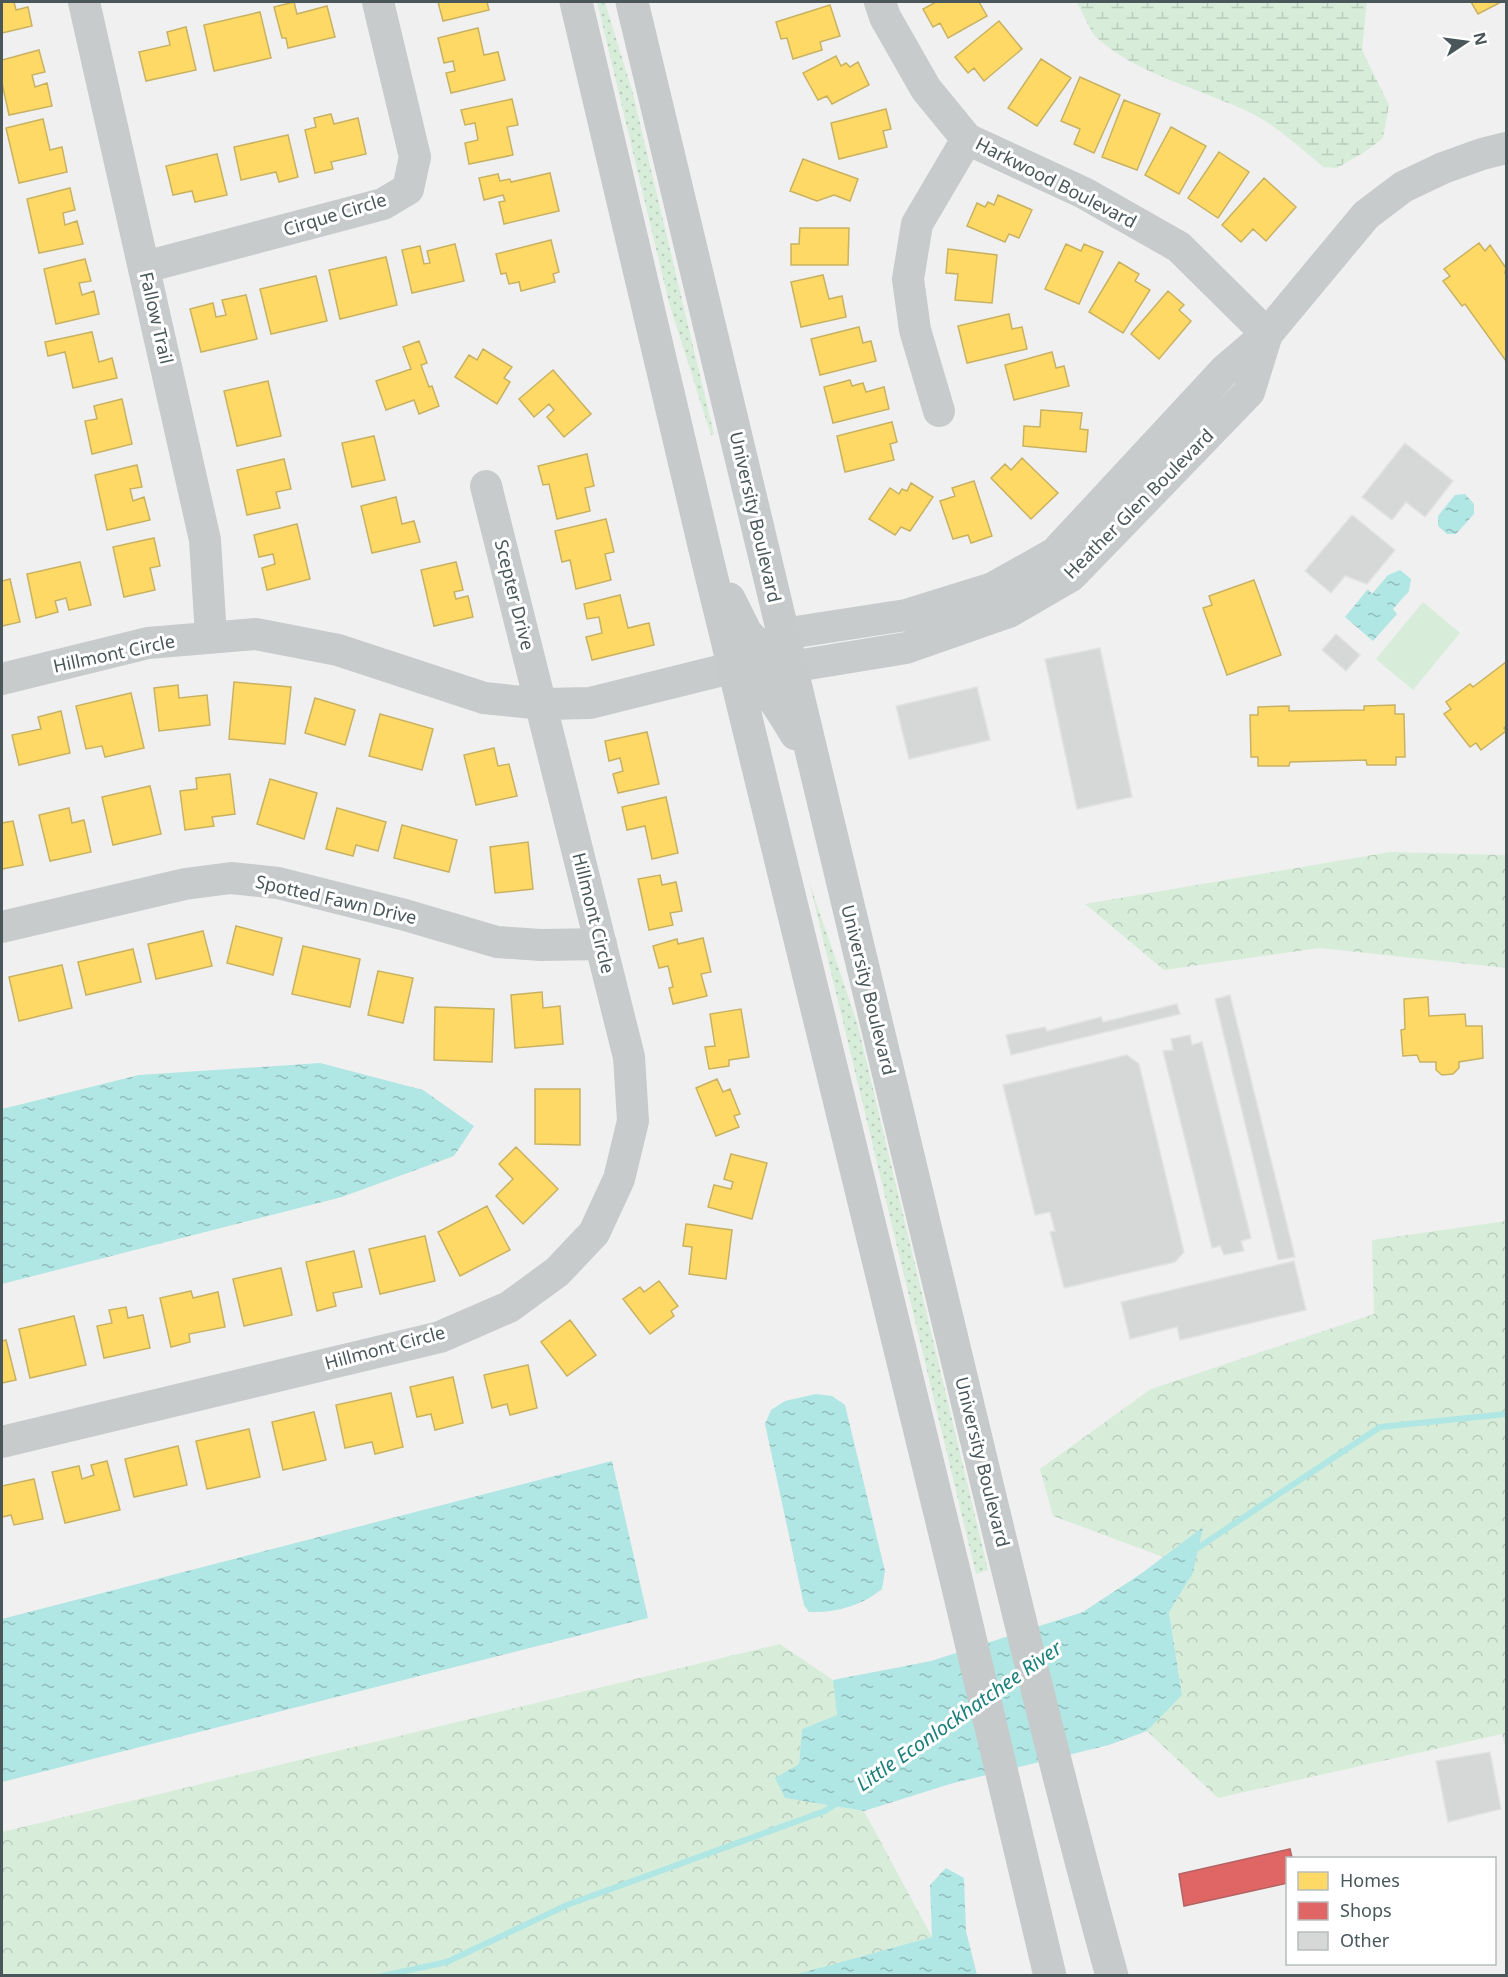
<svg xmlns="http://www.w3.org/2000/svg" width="1508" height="1977" viewBox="0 0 1508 1977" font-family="'Noto Sans',sans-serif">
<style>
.grass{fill:url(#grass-dots)}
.forest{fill:url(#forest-crowns)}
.wetland{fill:url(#wetland-marsh)}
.park{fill:#d7edda}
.water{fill:url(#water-ripples)}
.homes{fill:#ffd966;stroke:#c8b262;stroke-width:1.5}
.shops{fill:#e06666;stroke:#b36262;stroke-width:1.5}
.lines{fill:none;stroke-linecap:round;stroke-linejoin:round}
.stream{stroke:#b0e6e3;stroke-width:6}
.building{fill:#d6d8d8;stroke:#e2e2e3;stroke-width:1.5}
.minor{stroke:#c8cbcb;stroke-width:32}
.major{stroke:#c6cacb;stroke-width:33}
.labels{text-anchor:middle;stroke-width:6;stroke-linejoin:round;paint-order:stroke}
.street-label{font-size:18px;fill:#49575a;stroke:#fff}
.water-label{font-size:20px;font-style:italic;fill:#1a7f7a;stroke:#fff}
</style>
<defs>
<pattern id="grass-dots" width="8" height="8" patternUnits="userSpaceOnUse" patternTransform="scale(1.5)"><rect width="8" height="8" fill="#d7edda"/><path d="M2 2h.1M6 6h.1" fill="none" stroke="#bacdbd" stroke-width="1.8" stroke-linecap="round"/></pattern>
<pattern id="forest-crowns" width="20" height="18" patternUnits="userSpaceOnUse" patternTransform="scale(1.5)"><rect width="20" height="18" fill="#d7edda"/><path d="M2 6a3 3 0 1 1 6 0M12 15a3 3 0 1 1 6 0" fill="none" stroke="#bacdbd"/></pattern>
<pattern id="wetland-marsh" width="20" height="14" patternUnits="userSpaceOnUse" patternTransform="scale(1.5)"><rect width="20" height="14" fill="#d7edda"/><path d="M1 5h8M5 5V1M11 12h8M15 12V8" fill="none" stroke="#bacdbd"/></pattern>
<pattern id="water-ripples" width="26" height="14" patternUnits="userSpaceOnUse" patternTransform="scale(1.5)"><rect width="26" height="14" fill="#b0e6e3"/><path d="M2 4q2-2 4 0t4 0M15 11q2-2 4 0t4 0" fill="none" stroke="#91bdbb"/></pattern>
</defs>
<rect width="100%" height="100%" fill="#f0f0f0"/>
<path class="grass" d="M597 2H605L633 94 714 434 711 435 669 303Z
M809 881 857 1022 988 1570 976 1574Z"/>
<path class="forest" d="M1390 852 1506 855V968L1320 948 1164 970 1085 904Z
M1506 1221V1751L1502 1734 1218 1798 1147 1731 1182 1694 1169 1612 1193 1573 1202 1528 1163 1557 1053 1516 1040 1469 1151 1389 1374 1314 1372 1240Z
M780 1644 833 1680 837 1715 802 1729 799 1764 785 1798 864 1811 932 1937 794 1976 2 1975V1832Z"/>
<path class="wetland" d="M1076 2H1367L1362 50 1389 105 1383 138 1366 151 1337 168 1323 167C1302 149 1274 124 1249 112 1198 88 1138 75 1096 37 1091 33 1082 10 1076 2Z"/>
<path class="park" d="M1423 602 1460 633 1413 690 1376 659Z"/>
<path class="water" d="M1465 494 1474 504V514L1456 534H1447L1438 526V516L1455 495Z
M1400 570 1411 579 1409 591 1393 609 1397 614 1373 641 1345 617 1368 589 1372 594 1388 575Z
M320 1063 423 1090 474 1126 454 1156 342 1197 2 1284V1109L139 1075Z
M816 1394 832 1396 845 1405 885 1571 882 1589C862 1606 835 1613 809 1612L804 1605 765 1424 771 1410 785 1401Z
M612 1461 648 1618 2 1782V1619Z
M1203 1527 1193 1573 1169 1612 1182 1695 1147 1731 1109 1745 950 1784 864 1811 785 1798 775 1778 799 1764 802 1729 837 1715 833 1680 931 1661 1083 1612 1142 1573Z
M946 1868 964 1878 966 1931 977 1975H794L932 1937 930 1885Z"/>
<path class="homes" d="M2 2H14L16 10 28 7 32 26 2 33Z
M294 2 297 14 327 6 335 37 288 48 286 38H282L274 7Z
M438 2H487L489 10 443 21Z
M936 2H979L987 16 948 38 940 23 933 27 923 9Z
M1471 2H1501L1478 14Z
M830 5 840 36 820 42 822 50 793 59 787 38 781 39 776 22Z
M260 12 271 58 214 71 204 25Z
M999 21 1022 49 984 81 974 68 968 73 955 57Z
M186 27 196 70 146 81 139 52 170 45 167 32Z
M478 28 484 55 498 52 505 80 451 93 446 73 455 71 453 61 444 63 438 38Z
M39 50 45 72 32 75 35 87 47 83 52 106 9 115 2 83V60Z
M836 56 841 66 846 63 850 67 858 62 869 85 832 104 827 96 818 100 803 73Z
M1041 59 1071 78 1037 126 1008 108Z
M1080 77 1120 95 1094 153 1074 144 1080 129 1061 121Z
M512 99 518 125 507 127 513 155 469 164 465 143 478 140 475 123 465 125 461 110Z
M1124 100 1160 114 1137 170 1102 157Z
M886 109 891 129 883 131 887 147 839 159 831 123Z
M331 114 334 124 358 118 366 154 331 162 333 169 315 173 305 130 316 127 314 118Z
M43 119 50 150 62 147 67 172 19 183 6 128Z
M1171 127 1206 146 1179 194 1145 175Z
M288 135 298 177 279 182 276 172 241 180 234 147Z
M1219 152 1249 172 1218 218 1188 198Z
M217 154 227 195 195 202 192 191 173 195 166 166Z
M803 159 858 179 850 201 834 195 817 201 790 191Z
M550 173 559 211 504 224 499 202 505 201 503 195 484 200 479 178 498 174 500 181 510 179 511 182Z
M1264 178 1296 207 1266 241 1253 229 1241 242 1222 225Z
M70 188 75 210 63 213 65 225 77 221 83 244 39 253 27 199Z
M998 195 1032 210 1019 238 1009 234 1005 242 967 226 977 203 985 207 988 202 994 205Z
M800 228H849L848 265H791V244H799Z
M551 240 559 272 553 274 555 282 521 291 519 282 509 284 506 273 501 274 496 254Z
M1479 243 1485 251 1490 245 1506 268 1505 273 1506 275V361L1465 304 1462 306 1443 281 1450 276 1444 269Z
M455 244 464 281 412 293 402 250 420 246 424 264 430 263 427 251Z
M1066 244 1081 251 1084 244 1103 252 1079 304 1045 289Z
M948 249 997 255 992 303 955 300 958 274 946 273Z
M386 257 397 305 340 319 329 270Z
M85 259 91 281 79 283 82 295 94 291 99 314 56 324 44 269Z
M1119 262 1139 274 1135 281 1150 290 1123 333 1089 312Z
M823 275 829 299 842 296 846 317 801 327 791 282Z
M316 276 327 321 271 334 260 289Z
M1168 291 1184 305 1179 310 1191 321 1159 359 1131 334Z
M246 295 257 339 201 352 190 309 213 303 216 317 226 315 222 300Z
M1009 314 1012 329 1022 327 1027 349 967 363 958 326Z
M859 327 863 343 871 341 876 361 820 375 811 339Z
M92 332 99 362 112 358 117 378 73 388 65 352 48 356 45 342Z
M419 341 427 363 421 365 429 387 432 386 439 406 419 414 414 400 386 410 376 381 411 369 403 347Z
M483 349 512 367 504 378 510 382 497 404 455 377 469 355 477 360Z
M1052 352 1056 368 1064 366 1069 386 1014 400 1005 365Z
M553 370 591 414 564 437 547 417 554 410 549 404 534 417 519 399Z
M850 380 852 386 863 383 866 392 884 387 889 409 833 423 824 387Z
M268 381 281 436 237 446 224 391Z
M122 399 132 444 92 454 85 421 97 419 94 406Z
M1041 410 1082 413 1080 429 1088 430 1086 452 1023 446 1024 426 1040 427Z
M892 422 897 442 890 444 894 460 845 472 837 436Z
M374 436 385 480 352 487 342 443Z
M587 454 594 486 585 488 590 511 557 519 549 484 543 485 538 466Z
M1022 458 1058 493 1031 519 991 478 1005 464 1011 470Z
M284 459 291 489 276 492 280 508 247 515 237 470Z
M137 465 142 487 130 489 133 501 144 497 150 520 107 530 95 475Z
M974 481 992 536 971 543 968 535 953 539 940 501 955 496 952 488Z
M911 483 933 497 910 531 901 527 895 535 869 519 890 488 899 494 902 489 907 491Z
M396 497 402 524 414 521 420 542 372 553 361 506Z
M606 519 614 552 605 554 611 580 576 589 570 560 562 562 555 531Z
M297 524 310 579 267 590 262 568 275 564 273 554 259 557 254 535Z
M154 538 160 566 150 568 155 590 124 597 113 547Z
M80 562 91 605 69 610 66 598 55 601 58 612 36 618 27 574Z
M456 562 463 590 454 592 456 599 468 596 473 617 434 626 421 570Z
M10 579 20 622 2 626V581Z
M1254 580 1281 655 1227 675 1203 608 1212 605 1209 596Z
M620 595 628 628 649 623 654 645 592 660 586 637 602 633 599 617 587 619 584 604Z
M1506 662V726L1504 728 1506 731 1481 750 1476 743 1470 747 1444 714 1451 709 1446 702 1470 684 1473 687Z
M234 682 291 687 285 744 229 739Z
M178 685 179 698 207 695 210 725 159 731 154 688Z
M131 693 144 748 105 757 102 746 86 749 76 706Z
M315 698 355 710 345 745 305 733Z
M1395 705V714H1404L1405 757H1396V765H1367L1366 760 1290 762 1289 766H1258V757H1251L1250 715H1258V707L1289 706V711L1364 710V706Z
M61 711 70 753 19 765 12 735 41 729 38 717Z
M380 714 433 729 422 770 369 756Z
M647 732 659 784 618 793 613 774 623 771 620 758 609 761 605 741Z
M494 748 498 766 509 764 517 796 476 805 464 755Z
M230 774 235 814 212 817 214 826 185 830 180 791 197 789 196 778Z
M270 779 317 793 304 839 257 824Z
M150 786 161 834 113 845 102 797Z
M666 797 678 853 652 859 645 826 627 830 622 807Z
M69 808 72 823 84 820 91 852 50 861 39 815Z
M337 808 386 822 378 851 356 845 353 856 326 849Z
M13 821 23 865 2 869V823Z
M402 825 457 840 449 872 394 858Z
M528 842 533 889 495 893 490 847Z
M660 875 662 885 676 882 682 911 670 913 673 925 649 930 638 879Z
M236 926 282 938 273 975 227 963Z
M203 931 212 966 156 979 148 944Z
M703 938 711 972 701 974 707 996 673 1004 669 988 673 987 668 966 659 968 653 946 677 939 678 944Z
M303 946 360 959 350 1007 292 994Z
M133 949 141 982 86 995 78 962Z
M62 965 72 1008 19 1021 9 977Z
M378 971 413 978 403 1023 368 1015Z
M542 992 543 1008 560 1006 563 1044 515 1048 511 995Z
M1428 997 1429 1016 1465 1014 1466 1026H1482L1483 1058 1459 1062V1068L1453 1074 1442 1075 1436 1070V1062H1420L1417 1055 1403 1056 1401 1030 1405 1029 1404 999Z
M435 1007 494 1009 492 1062 434 1060Z
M741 1009 749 1057 729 1060V1066L709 1069 705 1047 715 1046 710 1014Z
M717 1079 723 1092 730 1089 740 1114 734 1116 739 1127 716 1136 696 1088Z
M535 1089H580V1145L535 1144Z
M516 1147 558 1189 523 1224 496 1196 513 1179 499 1164Z
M731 1154 767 1163 752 1219 708 1207 714 1185 731 1189 733 1182 724 1179Z
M487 1206 510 1250 460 1276 438 1232Z
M686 1224 732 1230 726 1279 689 1274 692 1247 683 1246Z
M425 1236 435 1281 380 1294 369 1249Z
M354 1251 362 1287 333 1293 336 1306 317 1311 306 1262Z
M281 1268 292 1315 244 1326 233 1279Z
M659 1281 678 1306 671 1311 674 1316 650 1334 623 1299 640 1287 644 1292Z
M191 1291 193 1298 218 1292 225 1327 189 1334 190 1342 171 1347 160 1298Z
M126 1307 128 1318 143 1315 150 1348 104 1358 97 1326 112 1323 109 1310Z
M74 1316 86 1365 30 1378 19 1329Z
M570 1320 596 1355 567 1376 541 1342Z
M6 1340 16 1380 2 1383V1341Z
M528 1365 537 1408 510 1415 507 1404 492 1408 484 1375Z
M453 1377 463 1423 435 1430 431 1414 417 1417 410 1387Z
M391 1393 403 1447 375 1454 372 1442 345 1448 336 1405Z
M314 1412 326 1460 283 1470 272 1422Z
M249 1429 260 1477 207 1489 196 1441Z
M178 1446 187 1485 134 1497 125 1459Z
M107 1461 120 1510 65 1523 52 1472 79 1466 82 1479 94 1475 91 1465Z
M34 1479 43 1519 14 1525 11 1515 2 1517V1486Z"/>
<path class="shops" d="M1290 1849 1292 1858H1288V1883L1184 1906 1179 1874Z"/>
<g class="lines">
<path class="stream" d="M1193 1551 1380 1427 1506 1414
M382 1976 447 1962 567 1905 825 1811 837 1803"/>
</g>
<path class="building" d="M1405 443 1453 481 1425 517 1406 502 1392 520 1362 497Z
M1352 515 1395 550 1367 584 1345 576 1331 593 1305 571Z
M1336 634 1360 655 1346 671 1322 650Z
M1100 648 1132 797 1077 809 1045 659Z
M977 687 990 740 909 759 896 706Z
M1230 995 1295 1257 1278 1260 1215 999Z
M1177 1004 1180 1014 1011 1055 1006 1035 1045 1027 1047 1031 1101 1017 1103 1022Z
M1190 1035 1192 1045 1202 1042 1251 1238 1241 1241 1244 1251 1224 1255 1220 1246 1212 1248 1163 1051 1173 1050 1171 1039Z
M1127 1055 1139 1064 1184 1252 1175 1262 1064 1288 1050 1232 1055 1231 1050 1212 1035 1215 1003 1085Z
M1294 1261 1306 1310 1180 1340 1177 1327 1130 1339 1121 1302Z
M1490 1752 1501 1809 1448 1822 1436 1761Z"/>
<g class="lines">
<path class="minor" d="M84 2 205 540 211 636
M880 2 885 17 926 89 967 139 1084 193 1179 247 1267 334
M145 267 383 204 408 189 415 157 378 2
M939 411 915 330 908 279 917 224 967 139
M783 634 906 615 993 588 1055 553 1225 370 1267 334 1366 215 1403 187 1443 168 1482 154 1506 148
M790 667 906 648 1009 612 1071 576 1249 392 1267 334
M2 679 148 643 256 634 338 650 484 698 542 704 590 703 735 667
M2 927 185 884 231 878 278 883 405 915 497 942 541 945 601 944
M2 1442 440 1337 509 1307 557 1272 594 1233 619 1179 633 1121 629 1057 486 486"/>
<path class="major" d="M576 2 707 558 956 1579 1050 1976
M632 2C730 415 829 829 929 1243 988 1487 1045 1733 1112 1976
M729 599 746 633 767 655 790 667
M735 667C767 682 778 705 796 734"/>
</g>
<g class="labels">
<g class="street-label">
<text transform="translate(1056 183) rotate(27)" y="6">Harkwood Boulevard</text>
<text transform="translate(335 215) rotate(-17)" y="6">Cirque Circle</text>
<text transform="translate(156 318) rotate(77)" y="6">Fallow Trail</text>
<text transform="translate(1139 504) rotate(-45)" y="6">Heather Glen Boulevard</text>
<text transform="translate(755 517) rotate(77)" y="6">University Boulevard</text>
<text transform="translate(514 595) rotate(76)" y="6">Scepter Drive</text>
<text transform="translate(114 654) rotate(-12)" y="6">Hillmont Circle</text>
<text transform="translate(336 900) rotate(13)" y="6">Spotted Fawn Drive</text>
<text transform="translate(593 913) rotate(76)" y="6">Hillmont Circle</text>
<text transform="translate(868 990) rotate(76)" y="6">University Boulevard</text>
<text transform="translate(385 1348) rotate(-15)" y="6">Hillmont Circle</text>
<text transform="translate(982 1462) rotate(76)" y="6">University Boulevard</text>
</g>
<g class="water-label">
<text transform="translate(959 1716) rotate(-35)" y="7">Little Econlockhatchee River</text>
</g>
</g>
<rect width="1508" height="1977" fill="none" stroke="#49575a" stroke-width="6"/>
<rect x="1286" y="1857" width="210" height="108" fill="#ffffff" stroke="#b6bcbd" stroke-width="1.5"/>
<rect x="1298" y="1872" width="30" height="18" fill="#ffd966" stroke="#b6bcbd" stroke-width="1.5"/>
<text x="1340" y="1887" font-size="18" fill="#49575a">Homes</text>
<rect x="1298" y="1902" width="30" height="18" fill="#e06666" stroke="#b6bcbd" stroke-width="1.5"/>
<text x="1340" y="1917" font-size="18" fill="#49575a">Shops</text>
<rect x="1298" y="1932" width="30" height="18" fill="#d6d8d8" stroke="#b6bcbd" stroke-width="1.5"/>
<text x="1340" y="1947" font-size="18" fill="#49575a">Other</text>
<g transform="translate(1466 42) rotate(77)" stroke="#ffffff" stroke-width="4.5" paint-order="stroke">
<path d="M0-4.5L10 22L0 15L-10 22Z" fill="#49575a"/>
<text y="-9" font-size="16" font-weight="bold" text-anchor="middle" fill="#49575a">N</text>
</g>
</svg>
